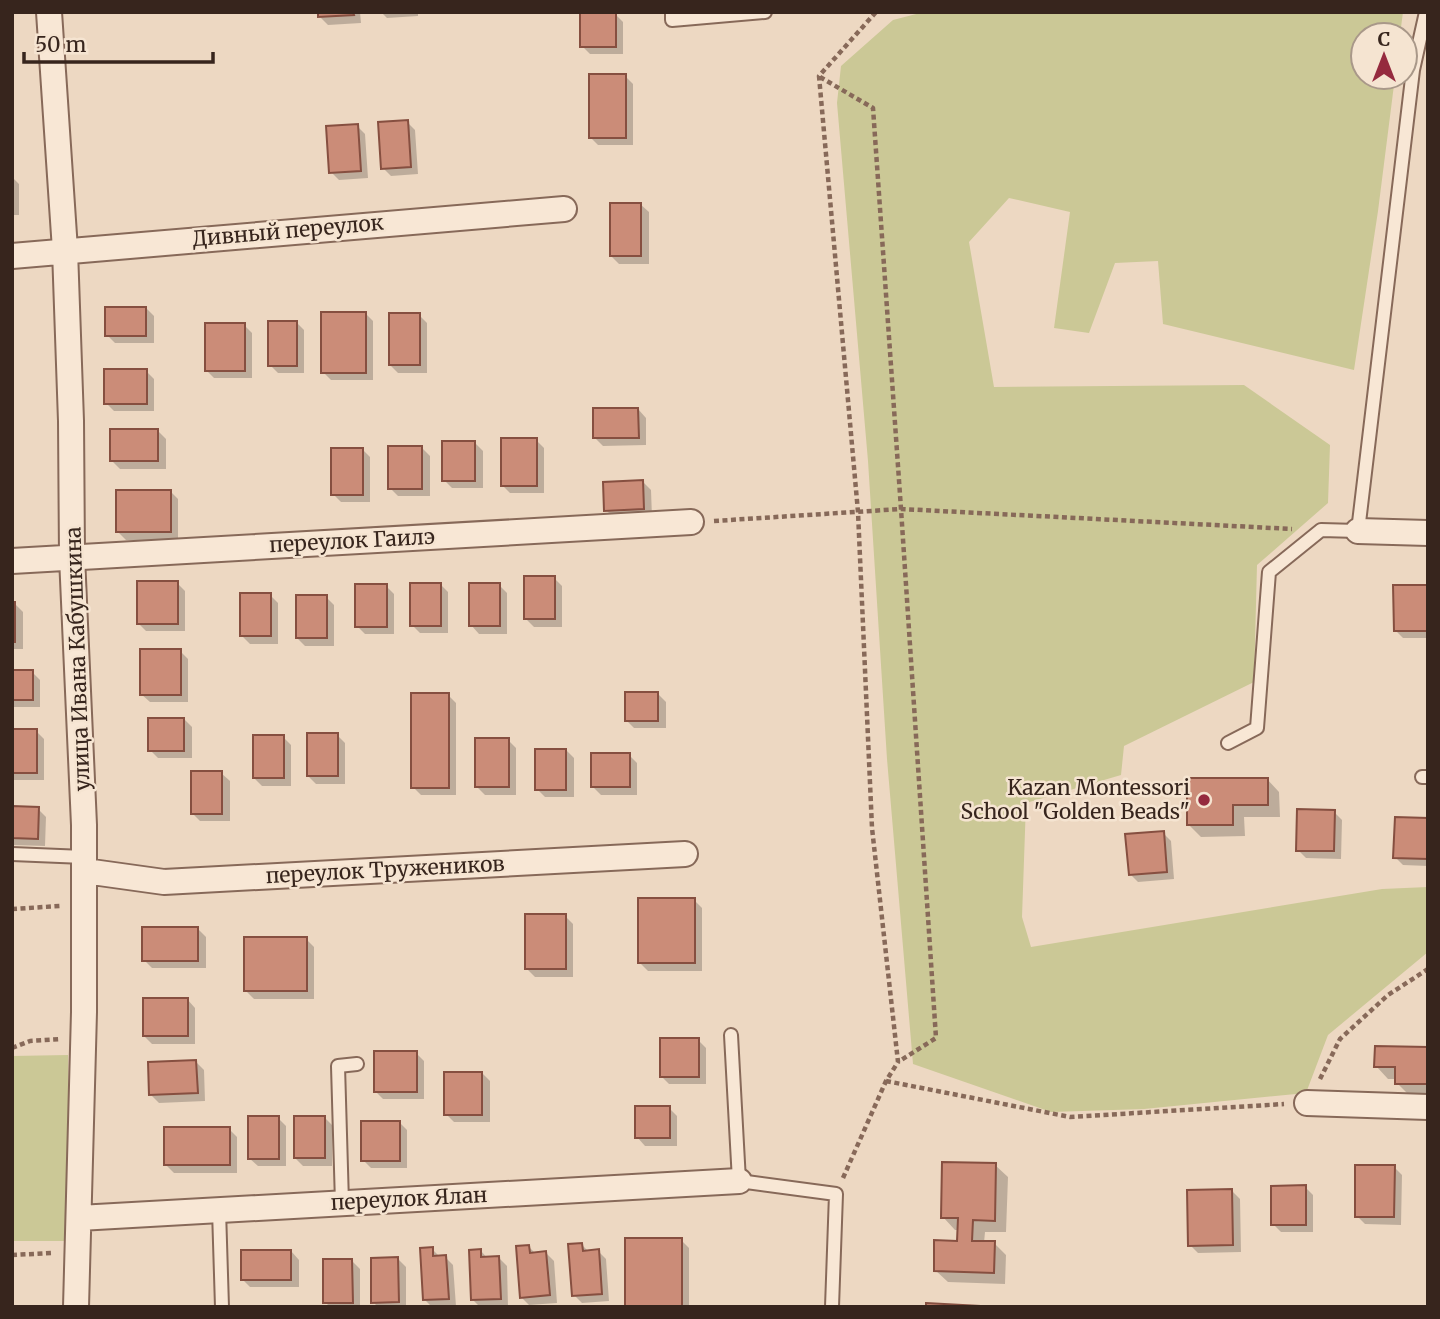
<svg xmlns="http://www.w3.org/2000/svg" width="1440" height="1319" viewBox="0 0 1440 1319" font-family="Merriweather,serif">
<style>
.green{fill:#cbc896}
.shadow{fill:#0003}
.building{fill:#cb8c78;stroke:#864f40;stroke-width:2}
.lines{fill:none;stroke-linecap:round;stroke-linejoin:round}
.service-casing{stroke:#876959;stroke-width:16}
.minor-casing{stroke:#876959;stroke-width:28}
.path{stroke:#876959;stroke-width:4.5;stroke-dasharray:5 3.5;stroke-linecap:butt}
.service{stroke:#f8e7d5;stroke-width:12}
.minor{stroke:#f8e7d5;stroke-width:24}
.poi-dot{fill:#952a3e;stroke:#f5e4d1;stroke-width:2.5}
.labels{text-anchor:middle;stroke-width:5;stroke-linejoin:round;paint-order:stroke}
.street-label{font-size:21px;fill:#37251d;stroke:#f5e4d1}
.poi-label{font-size:21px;fill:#37251d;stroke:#f5e4d1;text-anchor:end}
</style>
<rect width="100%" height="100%" fill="#edd8c2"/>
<path class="green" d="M924 12H1403L1400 35H1363V77H1395L1378 211 1354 370 1163 324 1158 261 1115 263 1089 333 1054 328 1070 212 1009 198 969 242 994 387 1244 385 1330 445 1328 503 1257 565 1254 682 1124 746 1121 775 1026 803 1022 917 1031 947 1382 889 1428 887V952L1328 1035 1306 1093 1144 1109 1051 1112 913 1064 887 759 868 461 837 103 841 66 893 20Z
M68 1055 71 1241H13L12 1056Z"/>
<path class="shadow" d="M320 12H360L361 23 328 25 320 17Z
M381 12H418V16L387 18Z
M615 14 623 22V54H590L582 46Z
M625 76 633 84V145H598L590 137Z
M407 122 415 130 418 174 391 176 383 168Z
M357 126 365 134 368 178 339 180 331 172Z
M12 177 19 184V215H12Z
M640 204 649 212V264H619L611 256Z
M146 308 154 316V343H115L107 335Z
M365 313 373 321V380H331L323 372Z
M419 315 427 323V373H398L390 365Z
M296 322 304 330V373H278L270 365Z
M244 325 252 333V378H214L206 370Z
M146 371 154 379V411H114L106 403Z
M638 409 646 418V445L603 446 595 438Z
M158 431 166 439V469H120L112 461Z
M536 440 544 448V493H510L502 485Z
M475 443 483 451V488H452L444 480Z
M422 448 430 456V496H398L390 488Z
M362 449 370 457V502H341L333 494Z
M643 482 651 490 652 517 614 518 606 510Z
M170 491 178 499V540H126L118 532Z
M554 578 562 586V627H534L526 619Z
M177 583 185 591V631H146L138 623Z
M440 584 448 592V633H420L412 625Z
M499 585 507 593V634H479L471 625Z
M386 586 394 594V634H365L357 626Z
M1428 587V638H1403L1395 630Z
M270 595 278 603V644H250L242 636Z
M326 597 334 605V646H305L297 638Z
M12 604H15L23 612V649H12Z
M180 651 188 659V702H150L141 694Z
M12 672H32L40 680V707H12Z
M658 694 666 702V728H634L626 720Z
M448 695 456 703V795H421L413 787Z
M184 719 192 727V758H158L150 750Z
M12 731H36L44 739V780H12Z
M337 735 345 743V784H316L308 776Z
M283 737 291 745V786H262L254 778Z
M508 740 516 748V795H485L477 787Z
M566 750 574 758V797H545L537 789Z
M629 755 637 763V795H601L593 787Z
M221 773 230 781V821H200L192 813Z
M1267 779 1279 792 1280 817H1244L1245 836 1201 837 1189 825Z
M12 808 38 809 46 817 45 846 12 845Z
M1334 812 1342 820 1341 859 1306 858 1298 850Z
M1428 820V866L1403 865 1395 857Z
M1163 833 1171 841 1174 879 1138 882 1130 874Z
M694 900 702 908V971H648L640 963Z
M565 916 573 924V977H535L527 969Z
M198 929 206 937V968H152L144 960Z
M306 939 314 947V999H254L246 991Z
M187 999 195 1008V1044H152L144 1036Z
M698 1040 706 1048V1084H669L661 1076Z
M1428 1049V1096L1409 1095 1397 1083V1079H1388L1376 1066Z
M416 1053 424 1061V1099H383L375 1091Z
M196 1062 204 1070 205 1101 159 1103 151 1095Z
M482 1073 490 1081V1122H454L446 1114Z
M669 1108 677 1116V1146H645L637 1137Z
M324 1117 332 1125V1166H303L295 1158Z
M278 1118 286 1126V1166H258L249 1158Z
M399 1122 407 1130V1168H371L363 1160Z
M229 1129 237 1137V1173H174L166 1165Z
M995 1165 1008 1177 1006 1232H985L984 1243H994L1006 1255 1005 1284 948 1282 935 1270 959 1242V1230H955L943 1217Z
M1394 1167 1402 1175 1401 1225 1365 1224 1357 1216Z
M1305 1187 1313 1195V1232H1281L1273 1224Z
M1232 1191 1240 1199 1241 1252 1198 1253 1190 1245Z
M681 1240 689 1248V1307H627Z
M581 1244 589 1252 598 1251 606 1259 609 1301 582 1303 574 1295Z
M529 1247 536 1254 546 1253 554 1261 557 1303 529 1305 521 1297Z
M432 1249 440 1257H445L453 1265 456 1306 432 1307 425 1300Z
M291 1251 299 1260V1287H250L242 1279Z
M481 1251 488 1259 499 1258 507 1266 508 1307H480L473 1300Z
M398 1259 406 1267V1307H378L373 1302Z
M352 1261 360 1269V1307H330L325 1302Z"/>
<path class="building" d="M318 12H353L354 15 318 17Z
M580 12H616V47H580Z
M589 74H626V138H589Z
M408 120 411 167 381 169 378 122Z
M358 124 361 171 329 173 326 126Z
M610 203H641V256H610Z
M105 307H146V336H105Z
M321 312H366V373H321Z
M389 313H420V365H389Z
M268 321H297V366H268Z
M205 323H245V371H205Z
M104 369H147V404H104Z
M593 408H638L639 438H593Z
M110 429H158V461H110Z
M501 438H537V486H501Z
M442 441H475V481H442Z
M388 446H422V489H388Z
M331 448H363V495H331Z
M643 480 644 509 604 511 603 482Z
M116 490H171V532H116Z
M524 576H555V619H524Z
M137 581H178V624H137Z
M410 583H441V626H410Z
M469 583H500V626H469Z
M355 584H387V627H355Z
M1393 585H1428V631H1394Z
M240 593H271V636H240Z
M296 595H327V638H296Z
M12 602H15V642H12Z
M140 649H181V695H140Z
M12 670H33V700H12Z
M625 692H658V721H625Z
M411 693H449V788H411Z
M148 718H184V751H148Z
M12 729H37V773H12Z
M307 733H338V776H307Z
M253 735H284V778H253Z
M475 738H509V787H475Z
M535 749H566V790H535Z
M591 753H630V787H591Z
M191 771H222V814H191Z
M1187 778H1268V805H1233V825H1187Z
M12 806 39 807 38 839 12 838Z
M1297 809 1335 810 1334 851H1296Z
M1395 817 1428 818V859L1393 858Z
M1164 831 1167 872 1129 875 1125 834Z
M638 898H695V963H638Z
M525 914H566V969H525Z
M142 927H198V961H142Z
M244 937H307V991H244Z
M143 998H188V1036H143Z
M660 1038H699V1077H660Z
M1375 1046 1428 1047V1084H1395V1067H1374Z
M374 1051H417V1092H374Z
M196 1060 198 1093 149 1095 148 1062Z
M444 1072H482V1115H444Z
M635 1106H670V1138H635Z
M248 1116H279V1159H248Z
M294 1116H325V1158H294Z
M361 1121H400V1161H361Z
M164 1127H230V1165H164Z
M942 1162 996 1163 995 1221 973 1220 972 1241H995L994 1273 934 1271V1240L957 1241 958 1218H941Z
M1355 1165H1395L1394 1217H1355Z
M1306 1185V1225H1271V1186Z
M1232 1189 1233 1245 1188 1246 1187 1190Z
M625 1238H682V1307H625Z
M582 1243 583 1251 599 1249 602 1294 572 1296 568 1244Z
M529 1245 530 1253 546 1251 550 1295 520 1298 516 1246Z
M433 1247V1256L446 1255 449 1299 423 1300 420 1248Z
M481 1249V1257L499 1256 501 1299 471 1300 469 1250Z
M241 1250H291V1280H241Z
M398 1257 399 1302 371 1303V1258Z
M323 1259H352L353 1303H323Z
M926 1303 980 1306V1307H926Z"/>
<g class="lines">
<defs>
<path id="service" d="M672 12V20L765 12
M1228 743 1257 728 1269 572 1321 530 1358 531 1413 70 1426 12
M1422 777H1428
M12 854 84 857
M731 1035 739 1181 836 1194 832 1307
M342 1203 338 1066 357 1064
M219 1210 222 1307"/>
<path id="minor" d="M49 12 65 250 71 421 72 557 84 825V1012L76 1307
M12 256 564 209
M1358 531 1428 533
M12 561 691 522
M85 871 164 882 685 854
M1307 1103 1428 1107
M79 1218 739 1181"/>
</defs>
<use href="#service" class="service-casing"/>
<use href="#minor" class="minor-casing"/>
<path class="path" d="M820 77 873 108 901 509 936 1038 898 1062
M714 521 901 509 1292 529
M12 909 60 906
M12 1048 30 1041 61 1039
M1320 1079 1340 1039 1388 995 1428 969
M886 1081 1070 1117 1284 1104
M843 1178 886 1081 898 1062 872 828 858 512 819 76 876 12
M12 1255 53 1253"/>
<use href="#service" class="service"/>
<use href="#minor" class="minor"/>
</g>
<circle class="poi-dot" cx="1204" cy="800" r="7"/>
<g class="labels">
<g class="street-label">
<text transform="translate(288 231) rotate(-5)" y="7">Дивный переулок</text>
<text transform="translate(352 541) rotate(-3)" y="7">переулок Гаилэ</text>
<text transform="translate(78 659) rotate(-92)" y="7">улица Ивана Кабушкина</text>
<text transform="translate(385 870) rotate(-3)" y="7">переулок Тружеников</text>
<text transform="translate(409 1199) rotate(-3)" y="7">переулок Ялан</text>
</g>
<g class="poi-label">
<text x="1190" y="795">Kazan Montessori<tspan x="1190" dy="24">School "Golden Beads"</tspan></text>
</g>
</g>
<rect width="1440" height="1319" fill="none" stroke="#37251d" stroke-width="28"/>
<g transform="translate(1384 56)"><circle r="33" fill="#f5e4d1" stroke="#a99889" stroke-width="2"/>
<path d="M0-5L12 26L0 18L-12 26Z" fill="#952a3e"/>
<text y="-10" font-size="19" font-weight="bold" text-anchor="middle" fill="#37251d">С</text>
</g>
<path d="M24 52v10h189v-10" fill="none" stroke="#37251d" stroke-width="3.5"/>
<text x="35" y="52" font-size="21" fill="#37251d" stroke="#f5e4d1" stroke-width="5" paint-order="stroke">50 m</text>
</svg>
